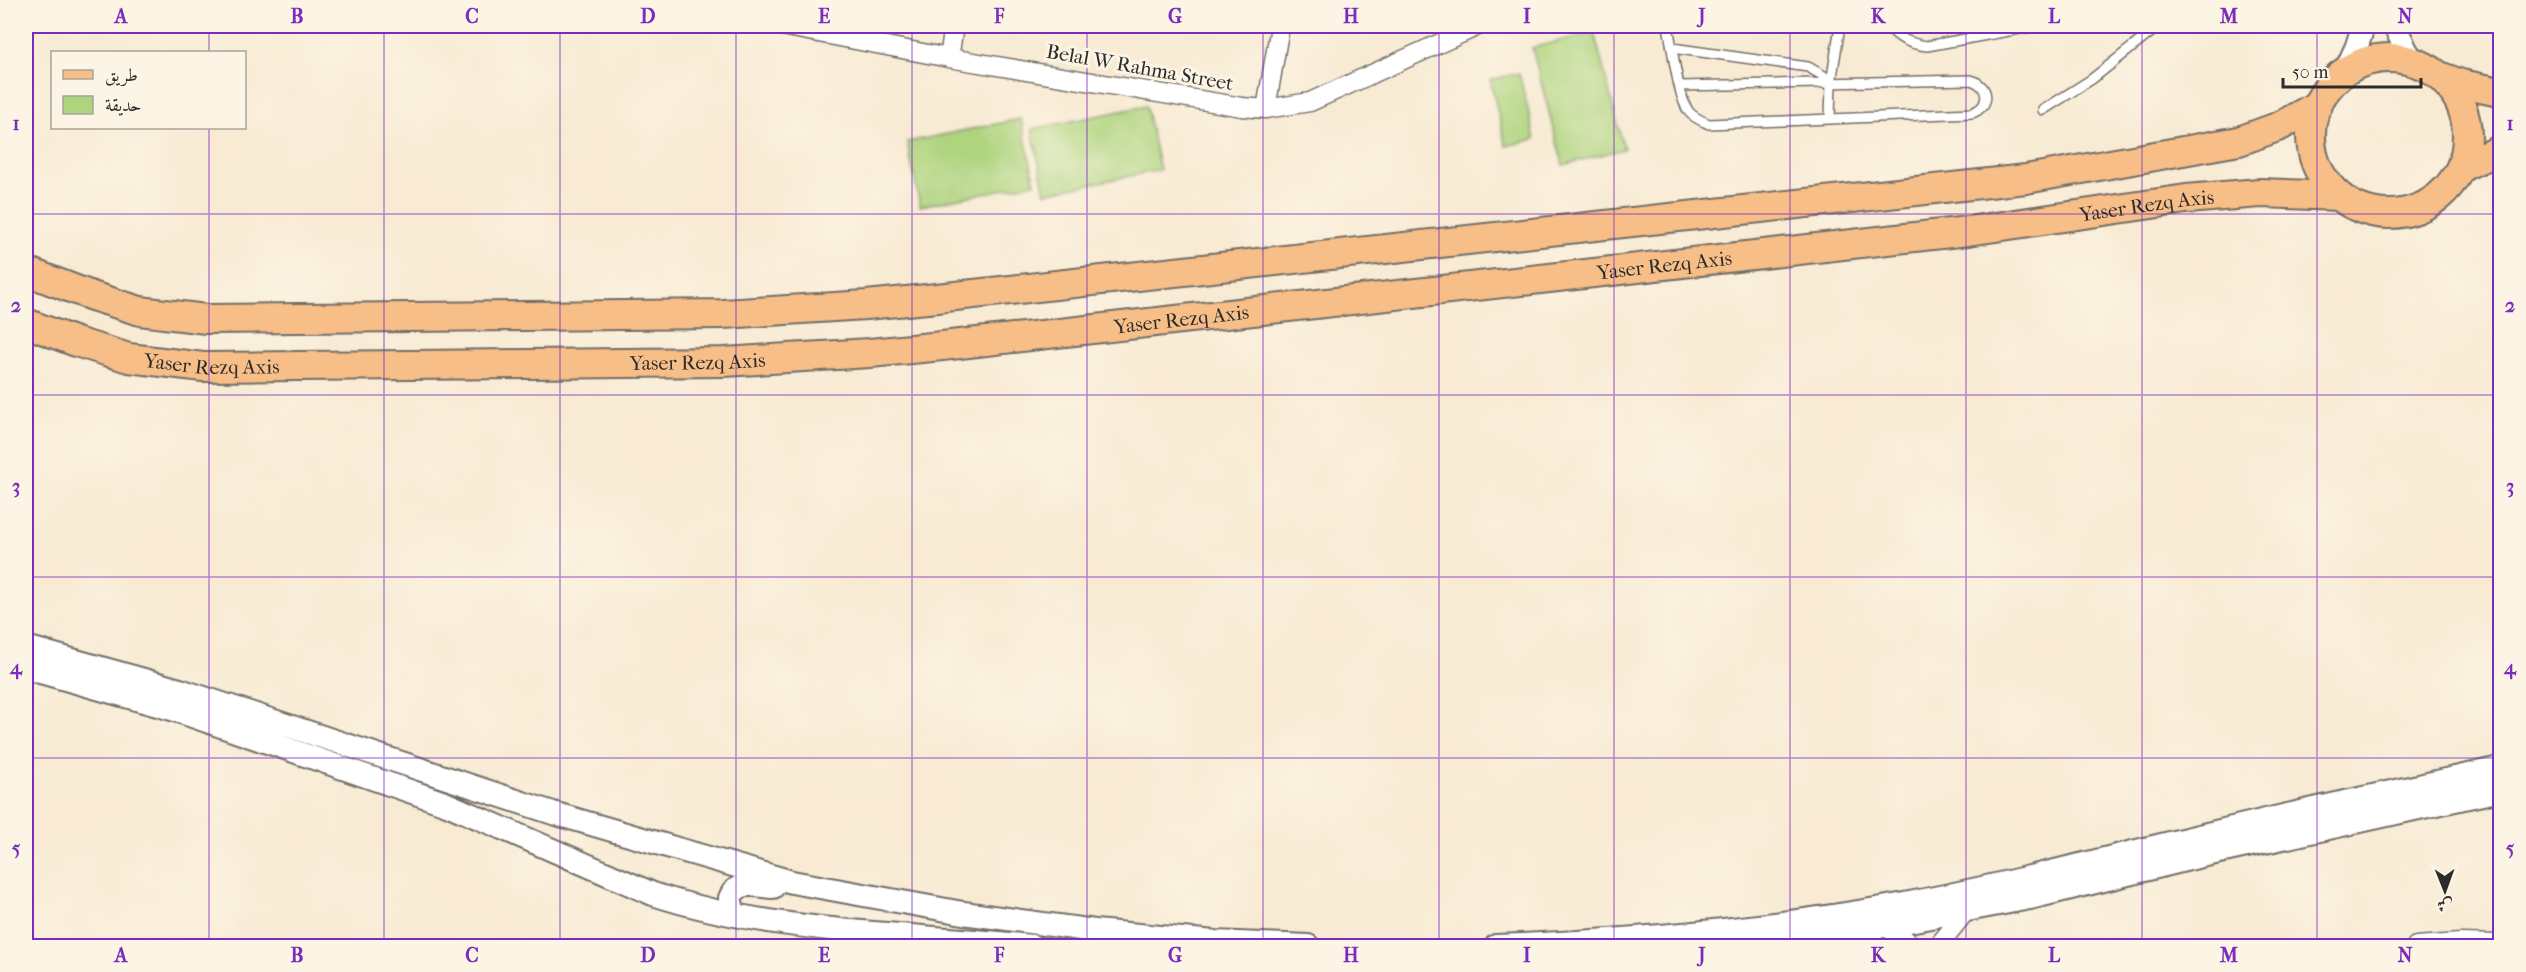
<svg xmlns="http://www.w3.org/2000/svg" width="2526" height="972" font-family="'IM FELL French Canon',Amiri,serif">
<rect width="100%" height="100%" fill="#fcf5e5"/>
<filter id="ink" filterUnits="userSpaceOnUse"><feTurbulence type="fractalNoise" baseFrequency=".0167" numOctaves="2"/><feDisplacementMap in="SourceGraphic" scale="12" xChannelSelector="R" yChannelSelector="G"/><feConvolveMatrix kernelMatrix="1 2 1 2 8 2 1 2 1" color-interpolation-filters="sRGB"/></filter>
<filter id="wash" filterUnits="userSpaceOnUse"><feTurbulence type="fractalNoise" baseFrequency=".008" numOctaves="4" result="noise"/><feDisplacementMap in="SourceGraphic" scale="24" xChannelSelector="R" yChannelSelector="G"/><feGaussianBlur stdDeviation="1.35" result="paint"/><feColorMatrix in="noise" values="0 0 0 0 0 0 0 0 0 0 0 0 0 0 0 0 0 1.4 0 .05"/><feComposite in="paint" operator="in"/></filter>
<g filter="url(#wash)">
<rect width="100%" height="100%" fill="#f8ead3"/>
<path fill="#aed47e" stroke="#6c8054" stroke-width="1.5" d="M1594 32 1624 149 1563 165 1532 48Z
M1519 73 1535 139 1506 146 1490 80Z
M1146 106 1160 170 1045 193 1032 129Z
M1021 119 1035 183 920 206 907 142Z"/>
</g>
<g filter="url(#ink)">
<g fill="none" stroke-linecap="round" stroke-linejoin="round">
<defs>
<path id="service" d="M1668 26C1672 45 1678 98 1689 112 1694 118 1702 121 1709 124L1972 113C1991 106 1990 86 1971 80L1680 86
M1888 26C1899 39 1910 44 1927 46L2036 26
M1672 48 1808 67 1824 76 1831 83
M2043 110 2092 79 2159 26
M1830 119 1831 83 1840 26"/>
<path id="minor" d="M782 26 949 58 1242 107 1266 109 1310 102 1478 26
M949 58 954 26
M1266 109 1280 26
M1883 926 1902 936 1912 946
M1860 946 1868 940 1873 928
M1938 946 1966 911
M2416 946 2460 943 2500 944"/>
<path id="tertiary" d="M2395 26 2406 50 2414 62
M2345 72 2357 46 2363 26
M26 647 180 690 553 813 792 882 963 913 1095 931 1215 942 1308 946
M26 668 175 710 447 804 653 894C775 934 905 933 1032 946
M738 915 733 910 730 898C738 879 757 886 773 887
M1496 946C1630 941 1766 929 1899 905 2007 885 2113 856 2220 831 2313 808 2407 789 2500 768
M1742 946 1883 926 2030 898 2197 857 2500 790"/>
<g id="primary">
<circle cx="2389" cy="136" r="78"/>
<path d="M2439 76 2461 84 2500 92"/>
<path d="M2461 167 2500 150"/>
<path d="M26 271 92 296 140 311 206 319 723 314 866 305 937 298 2026 179 2239 141 2280 126 2318 105"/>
<path id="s1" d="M26 323 76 342 129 358 203 367 724 362 870 353 942 346 1968 231 2186 199 2260 193 2339 196"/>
</g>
</defs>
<use href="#service" stroke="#736e66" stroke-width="12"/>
<use href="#minor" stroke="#736e66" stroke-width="21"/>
<use href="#tertiary" stroke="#736e66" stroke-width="26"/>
<use href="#primary" stroke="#736e66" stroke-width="32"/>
<use href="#service" stroke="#fff" stroke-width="9"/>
<use href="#minor" stroke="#fff" stroke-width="18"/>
<use href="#tertiary" stroke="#fff" stroke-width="22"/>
<use href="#primary" stroke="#f7be88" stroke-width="28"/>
</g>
</g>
<path fill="none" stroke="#7b2cbf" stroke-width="1.5" stroke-opacity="0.55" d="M209 26V52M384 26V946M560 26V946M736 26V946M912 26V946M1087 26V946M1263 26V946M1439 26V946M1614 26V946M1790 26V946M1966 26V946M2142 26V946M2317 26V946M209 128V946M26 214H2500M26 395H2500M26 577H2500M26 758H2500"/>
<g text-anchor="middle" stroke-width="6" stroke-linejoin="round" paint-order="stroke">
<g font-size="20" fill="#2b2b2b" stroke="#fcf5e5">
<text transform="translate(1140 67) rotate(10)" y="7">Belal W Rahma Street</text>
<text dy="7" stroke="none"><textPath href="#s1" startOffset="2136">Yaser Rezq Axis</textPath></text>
<text dy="7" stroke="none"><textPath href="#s1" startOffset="1650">Yaser Rezq Axis</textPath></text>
<text dy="7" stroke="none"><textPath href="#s1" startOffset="1164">Yaser Rezq Axis</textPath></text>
<text dy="7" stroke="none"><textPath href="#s1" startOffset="678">Yaser Rezq Axis</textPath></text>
<text dy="7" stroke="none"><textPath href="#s1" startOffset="192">Yaser Rezq Axis</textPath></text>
</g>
</g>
<rect width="2526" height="972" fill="none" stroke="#fcf5e5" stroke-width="66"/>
<rect x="51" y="51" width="195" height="78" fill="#fcf5e5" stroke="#a8a49b" stroke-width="1.5"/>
<rect x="63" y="70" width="30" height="9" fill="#f7be88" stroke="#a8a49b" stroke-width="1.5"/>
<text x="105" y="81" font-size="18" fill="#2b2b2b">طريق</text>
<rect x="63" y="96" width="30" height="18" fill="#aed47e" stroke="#a8a49b" stroke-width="1.5"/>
<text x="105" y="111" font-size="18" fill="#2b2b2b">حديقة</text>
<g transform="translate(2445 891) rotate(179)" stroke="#fcf5e5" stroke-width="4.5" paint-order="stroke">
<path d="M0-4.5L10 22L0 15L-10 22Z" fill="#2b2b2b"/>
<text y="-9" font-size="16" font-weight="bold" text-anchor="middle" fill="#2b2b2b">ش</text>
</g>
<path d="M2283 78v9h138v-9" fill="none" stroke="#2b2b2b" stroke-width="3"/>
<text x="2292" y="78" font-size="18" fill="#2b2b2b" stroke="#fcf5e5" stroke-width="4.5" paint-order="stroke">50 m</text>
<rect x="33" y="33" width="2460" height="906" fill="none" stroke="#7b2cbf" stroke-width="2"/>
<g font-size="20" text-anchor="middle" font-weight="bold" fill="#7b2cbf">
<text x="121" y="23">A</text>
<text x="297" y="23">B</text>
<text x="472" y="23">C</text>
<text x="648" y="23">D</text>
<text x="824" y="23">E</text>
<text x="999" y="23">F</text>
<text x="1175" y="23">G</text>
<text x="1351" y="23">H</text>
<text x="1527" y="23">I</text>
<text x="1702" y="23">J</text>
<text x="1878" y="23">K</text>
<text x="2054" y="23">L</text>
<text x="2229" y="23">M</text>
<text x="2405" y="23">N</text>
<text x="16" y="130">1</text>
<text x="2510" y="130">1</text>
<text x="16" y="312">2</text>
<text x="2510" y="312">2</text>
<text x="16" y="493">3</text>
<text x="2510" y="493">3</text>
<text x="16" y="674">4</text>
<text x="2510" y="674">4</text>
<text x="16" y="855">5</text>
<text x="2510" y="855">5</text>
<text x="121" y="962">A</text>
<text x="297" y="962">B</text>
<text x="472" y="962">C</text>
<text x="648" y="962">D</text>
<text x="824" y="962">E</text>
<text x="999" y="962">F</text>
<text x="1175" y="962">G</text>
<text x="1351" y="962">H</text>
<text x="1527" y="962">I</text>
<text x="1702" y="962">J</text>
<text x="1878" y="962">K</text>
<text x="2054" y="962">L</text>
<text x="2229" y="962">M</text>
<text x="2405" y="962">N</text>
</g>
</svg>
